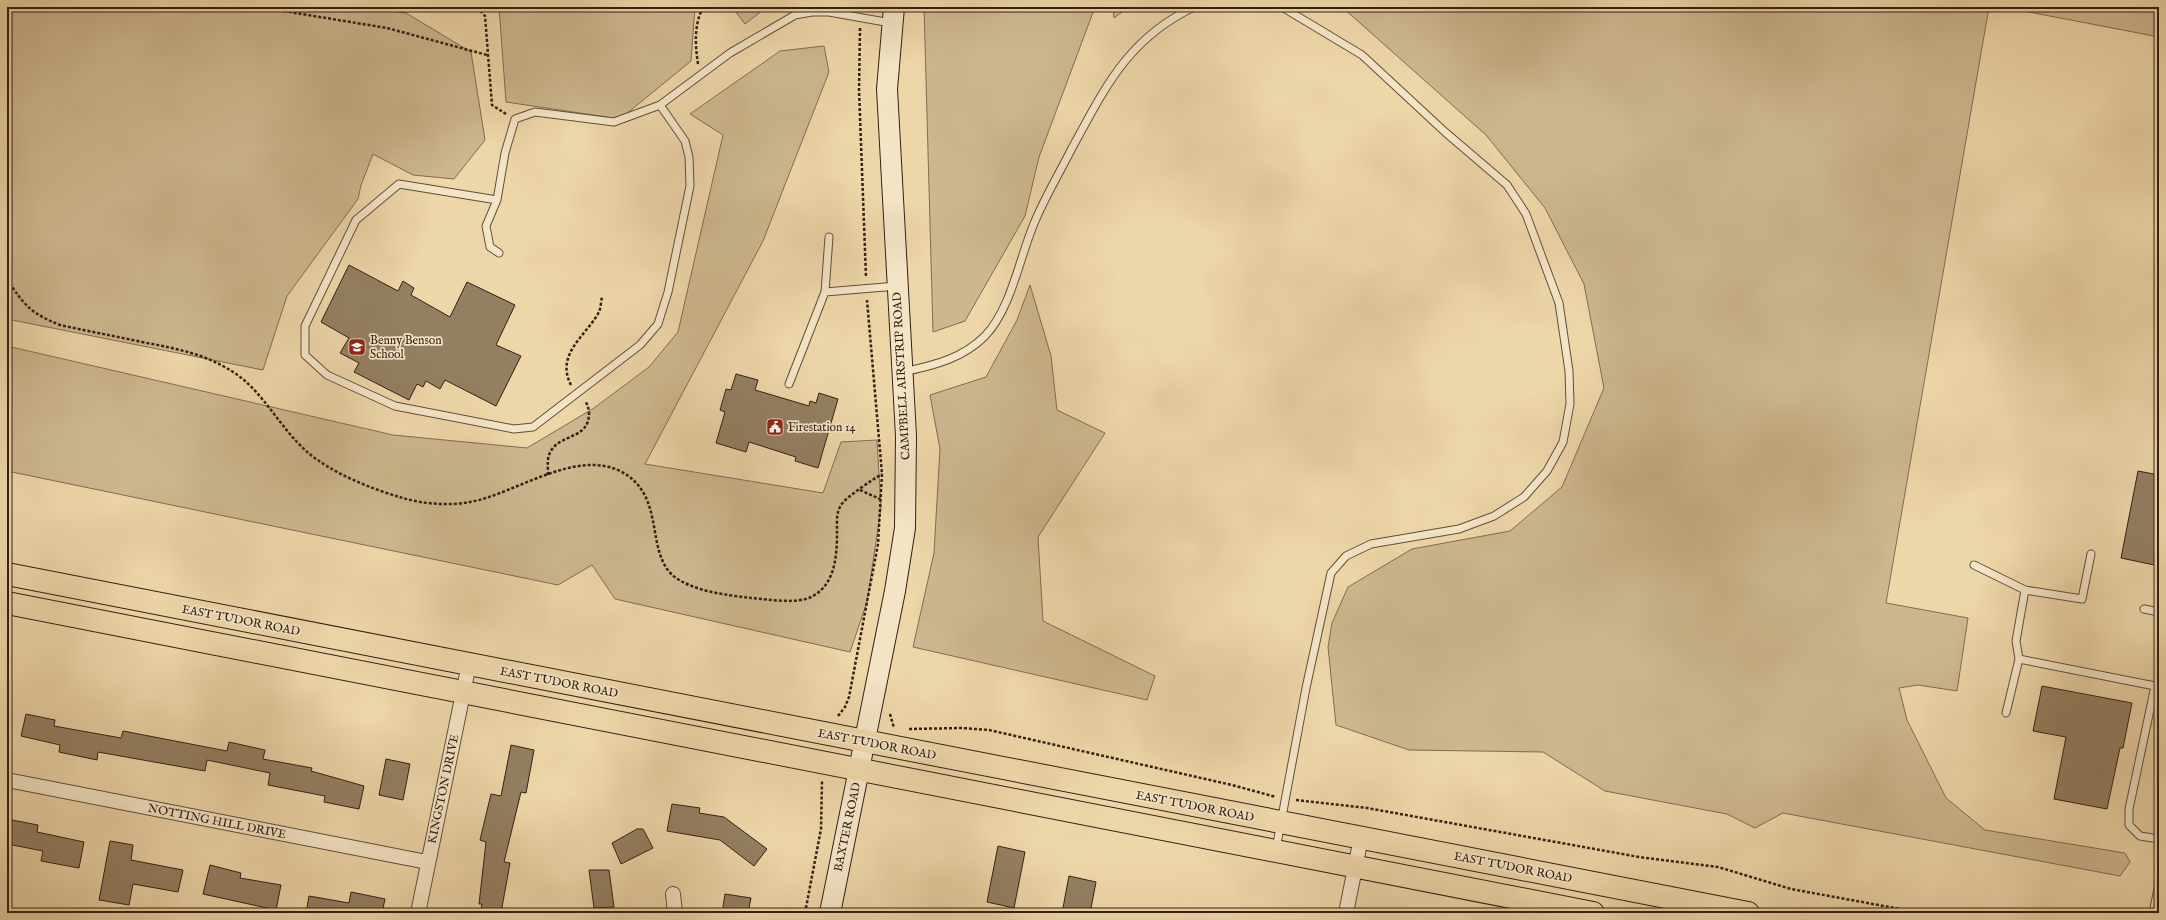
<svg xmlns="http://www.w3.org/2000/svg" width="2166" height="920" font-family="'IM FELL English',serif">
<rect width="100%" height="100%" fill="#edd6a8"/>
<filter id="stains"><feTurbulence type="fractalNoise" baseFrequency=".005" numOctaves="4"/><feColorMatrix values="0 0 0 0 .2 0 0 0 0 .09 0 0 0 0 .02 0 0 0 .5 -.17"/></filter>
<radialGradient id="worn" r=".72"><stop offset=".6" stop-color="#630" stop-opacity="0"/><stop offset="1" stop-color="#630" stop-opacity=".3"/></radialGradient>
<path fill="#cdb78f" stroke="#806c52" d="M7 7H362L406 13 471 52 485 140 454 179 413 175 373 154 361 185 358 199 287 296 263 370 7 319Z
M499 7H695L691 61 620 119 506 102Z
M732 7H767L745 24Z
M924 7H1095L1039 157 1025 216 965 321 933 332Z
M1113 7H1129L1114 18Z
M1342 7H1989L1886 603 1968 618 1957 691 1918 685 1899 688 1907 720 1946 798 1985 830 2125 853 2130 862 2120 876 1783 813 1755 828 1727 814 1605 791 1543 752 1409 750 1336 725 1328 647 1332 623 1348 587 1412 549 1510 531 1562 487 1604 388 1584 284 1545 208 1486 135Z
M2003 7H2159V37Z
M824 46 829 72 763 241 645 464 823 493 841 442 877 440 881 508 867 602 850 652 615 599 592 565 558 585 7 471V346L393 435 527 448 594 408 649 367 678 332 723 135 690 114 780 51Z
M1030 285 1051 356 1057 410 1105 433 1038 537 1043 621 1155 676 1147 700 913 647 934 553 940 449 930 395 986 377 1017 320Z"/>
<path fill="#937f62" stroke="#322016" d="M349 265 398 291 403 281 414 288 411 295 450 317 467 282 515 305 496 345 521 356 496 406 445 380 440 389 426 381 423 387 417 384 409 400 354 372 359 363 340 353 349 338 321 322Z
M736 374 758 380 755 390 809 406 810 401 816 403 819 393 838 399 818 468 795 461 796 457 749 442 746 452 716 443 725 412 720 410 726 389 731 390Z
M2138 471 2159 475V566L2121 558Z
M2042 686 2132 703 2123 748H2120L2107 809 2054 799 2066 737 2033 731Z
M26 714 55 720 54 726 121 738 123 731 227 751 229 742 265 750 263 759 312 768 311 771 364 786 359 809 324 802 325 796 268 785 270 773 207 760 205 771 98 752 97 760 59 752 60 745 21 736Z
M511 745 534 750 526 793 521 792 504 862 510 863 501 913H480L482 904H479L486 842 480 840 491 794 501 796Z
M386 759 410 764 403 800 379 795Z
M672 804 700 808 699 813 724 817 767 849 754 866 720 840 667 831Z
M7 819 38 825 37 832 84 842 79 868 41 861 43 851 7 844Z
M637 829H643L653 848 621 864 612 843Z
M110 841 133 845 131 860 183 870 178 892 133 884 129 905 99 900Z
M998 846 1025 852 1014 908 987 902Z
M210 865 241 873 240 878 281 885 276 910 203 894Z
M589 870H609L614 907 594 908Z
M1069 876 1096 882 1090 913H1062Z
M351 892 385 899 382 913H306L309 896 349 903Z
M725 894 751 898 748 913H722Z"/>
<g fill="none" stroke-linecap="round" stroke-linejoin="round">
<defs>
<path id="lane" d="M497 200 399 184 356 220 305 326V355L327 375 395 406 514 429 533 427 640 345 658 324 668 292 690 186 689 157 685 141 660 105
M499 253 490 247 486 226 497 200 505 153 515 119 535 112 614 122 660 105 730 53 795 15 812 12H829L891 23
M825 292 829 237
M904 372C934 365 962 359 985 336 1009 311 1018 266 1030 234 1040 205 1057 178 1071 150 1105 88 1127 39 1194 7
M789 384 825 292 897 286
M1974 565 2025 590
M2144 609 2159 612
M2019 659 2016 641 2025 590 2082 599 2091 554
M2158 686H2155L2129 809V825L2140 836 2159 839
M2006 713 2019 659 2155 686
M1276 849 1306 688 1331 573 1346 556 1371 544 1459 529 1494 516 1524 497 1547 471 1563 442 1570 404 1569 371 1559 303 1526 214 1507 185 1445 132 1362 55 1282 7
M2153 913 2159 884"/>
<path id="street" d="M7 780 427 862
M673 894 675 913
M418 913 469 664
M1346 913 1361 838"/>
<path id="secondary" d="M830 913 895 591 905 528 906 436 887 89 894 7"/>
<path id="primary" d="M7 574 1748 913
M7 603 1593 913"/>
</defs>
<use href="#lane" stroke="#614e3a" stroke-width="9"/>
<use href="#street" stroke="#614e3a" stroke-width="16"/>
<use href="#secondary" stroke="#322016" stroke-width="22"/>
<use href="#primary" stroke="#322016" stroke-width="24"/>
<path stroke="#322016" stroke-width="2.5" stroke-dasharray="3 2" stroke-linecap="butt" d="M259 7 387 28 487 55
M477 7 485 16 492 105 506 114
M860 28 859 90 866 277
M698 64C695 44 694 25 703 7
M7 279C24 305 30 313 60 325 87 331 114 336 142 342 178 349 208 354 239 376 265 396 281 428 305 450 329 472 371 489 403 498 423 504 449 506 470 502 515 494 574 449 620 471 668 495 643 554 676 578 697 592 727 595 751 598 769 599 797 605 813 596 836 583 837 554 837 531 837 522 836 513 841 505 846 497 872 480 882 474
M571 385C555 354 586 336 599 312 601 307 601 301 602 297
M548 475C548 465 546 456 553 448 564 434 590 438 589 412 588 407 588 405 585 401
M860 490 880 499
M890 714 894 728
M838 716 845 707 849 697 878 544 882 474 867 300
M909 729 962 728 989 730 1232 785 1276 797
M1296 800 1367 808 1639 857 1718 867 1791 889 1922 913
M805 913 821 829 822 781"/>
<use href="#lane" stroke="#f3e4c6" stroke-width="7"/>
<use href="#street" stroke="#f3e4c6" stroke-width="14"/>
<use href="#secondary" stroke="#f3e4c6" stroke-width="20"/>
<use href="#primary" stroke="#edd6a8" stroke-width="22"/>
</g>
<defs>
<symbol id="school-square" viewBox="-11 -11 22 22"><rect x="-9" y="-9" width="18" height="18" rx="4" fill="#8f2418" stroke="#f3e4c6"/><path d="M0-5L7-2L0 1L-7-2ZM-4 1L0 2.5L4 1V4Q0 6-4 4Z" fill="#fff"/></symbol>
<symbol id="civic-square" viewBox="-11 -11 22 22"><rect x="-9" y="-9" width="18" height="18" rx="4" fill="#8f2418" stroke="#f3e4c6"/><path d="M-.6-6.5H3V-4.5H.6V-3L4-1V1h2V6H-6V1h2V-1L-.6-3ZM-1.2 2.5V6h2.4V2.5Z" fill="#fff"/></symbol>
</defs>
<g fill-rule="evenodd">
<use href="#school-square" x="347" y="337" width="20" height="20"/>
<use href="#civic-square" x="765" y="417" width="20" height="20"/>
</g>
<g text-anchor="middle" stroke-width="3.5" stroke-linejoin="round" paint-order="stroke">
<g font-size="12" fill="#322016" stroke="#f3e4c6" text-anchor="start">
<text x="370" y="344">Benny Benson<tspan x="370" dy="14">School</tspan></text>
<text x="788" y="431">Firestation 14</text>
</g>
<g font-size="12" fill="#322016" stroke="#f3e4c6">
<text transform="translate(901 376) rotate(-93)" y="4">CAMPBELL AIRSTRIP ROAD</text>
<text transform="translate(241 620) rotate(11)" y="4">EAST TUDOR ROAD</text>
<text transform="translate(559 682) rotate(11)" y="4">EAST TUDOR ROAD</text>
<text transform="translate(877 744) rotate(11)" y="4">EAST TUDOR ROAD</text>
<text transform="translate(443 789) rotate(-78)" y="4">KINGSTON DRIVE</text>
<text transform="translate(1195 806) rotate(11)" y="4">EAST TUDOR ROAD</text>
<text transform="translate(217 821) rotate(11)" y="4">NOTTING HILL DRIVE</text>
<text transform="translate(847 827) rotate(-78)" y="4">BAXTER ROAD</text>
<text transform="translate(1513 867) rotate(11)" y="4">EAST TUDOR ROAD</text>
</g>
</g>
<rect width="2166" height="920" fill="none" stroke="#edd6a8" stroke-width="24"/>
<rect x="8" y="8" width="2150" height="904" fill="none" stroke="#322016" stroke-width="2"/>
<rect x="12" y="12" width="2142" height="896" fill="none" stroke="#322016"/>
<rect width="100%" height="100%" filter="url(#stains)"/>
<rect width="100%" height="100%" fill="url(#worn)"/>
</svg>
